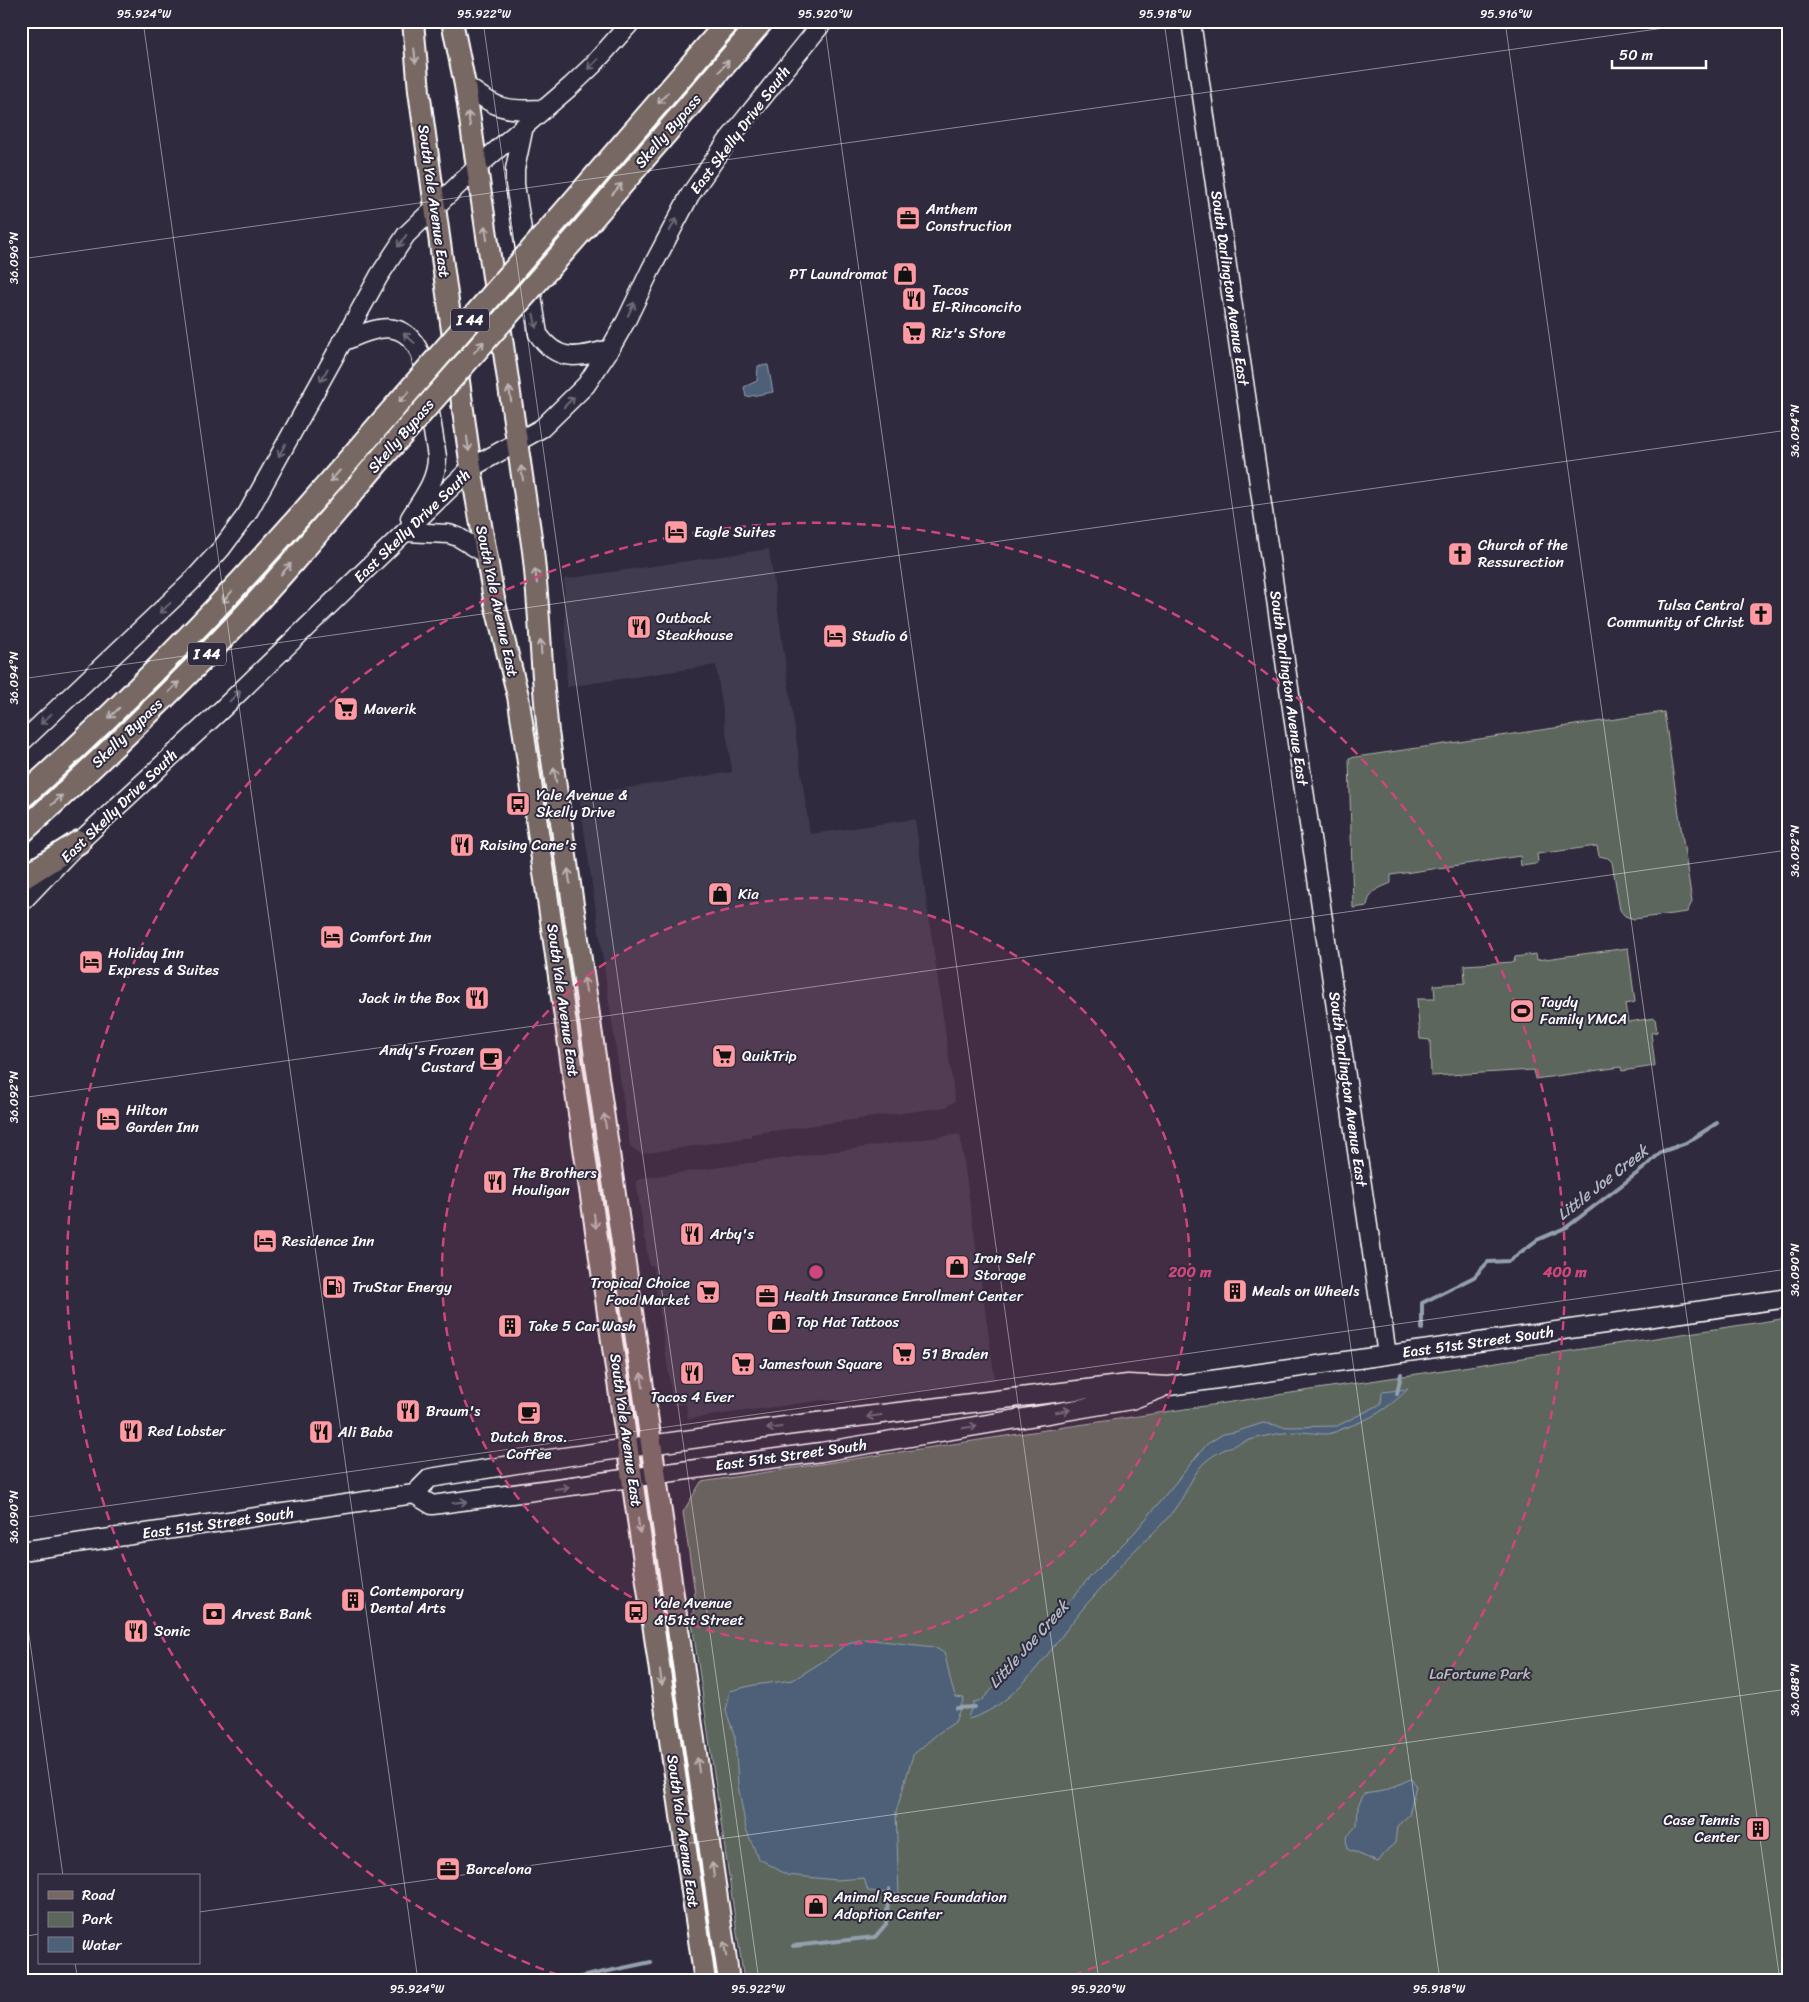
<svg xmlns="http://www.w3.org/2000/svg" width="1809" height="2002" font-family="Sriracha,sans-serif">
<rect width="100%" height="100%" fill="#2f2a3d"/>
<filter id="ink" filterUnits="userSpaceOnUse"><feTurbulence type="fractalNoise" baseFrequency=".02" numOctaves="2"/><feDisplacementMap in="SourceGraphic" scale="10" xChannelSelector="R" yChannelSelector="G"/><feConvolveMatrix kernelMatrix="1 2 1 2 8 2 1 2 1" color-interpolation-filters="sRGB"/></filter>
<g filter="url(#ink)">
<path fill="#403a50" d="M769 549 810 834 915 819 955 1101 946 1107 751 1134V1137L641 1154 630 1146 579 795 732 772 716 665 567 687 564 579Z
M960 1134 995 1380 847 1401 824 1400 688 1419 686 1404 673 1405 653 1265H649L636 1181 642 1178Z"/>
<path fill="#5c665b" stroke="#aeb2ad" d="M1664 712 1692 902 1687 912 1634 919 1625 916 1620 910 1612 862 1608 858 1599 856 1597 846 1537 854 1538 862 1536 864 1521 866 1520 856 1391 875V883C1379 889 1370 889 1367 906L1353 908 1349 758Z
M1628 948 1635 1002 1625 1004 1628 1022 1655 1018 1657 1032 1651 1033 1655 1066 1622 1071 1621 1067 1535 1079 1533 1070 1431 1076 1430 1040 1420 1039 1417 999H1435L1434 985 1465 983 1464 965 1514 962 1515 957 1536 954 1537 960Z
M1788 1318V1981H744L692 1622 695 1593 683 1512 701 1482Z"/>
<path fill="#4d6178" stroke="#94a0ae" d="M768 365 773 392 746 397 744 387 757 381 758 366Z
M1408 1389C1389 1408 1370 1420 1344 1428 1339 1430 1332 1434 1326 1434 1318 1434 1309 1432 1300 1432 1272 1432 1221 1444 1202 1465 1192 1476 1187 1492 1178 1504 1167 1521 1152 1534 1137 1548 1122 1563 1108 1580 1094 1596 1058 1634 1023 1704 969 1719L968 1717 974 1702 982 1700 1056 1618 1088 1579 1135 1532 1207 1444 1223 1434 1235 1432 1263 1423 1287 1427 1337 1426 1381 1404 1382 1392Z
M864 1639 934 1647 944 1653C949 1668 949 1682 956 1697L964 1698 955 1722 936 1735 913 1755 896 1812 899 1894 868 1891 864 1878 836 1880 787 1875 758 1858 746 1829 738 1785 735 1737 726 1711 730 1691 754 1685 793 1680 825 1660 848 1643Z
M1411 1779 1416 1785 1409 1815 1397 1826 1395 1843 1388 1849 1378 1862 1347 1849 1346 1838 1357 1825 1358 1806 1364 1794 1384 1791Z"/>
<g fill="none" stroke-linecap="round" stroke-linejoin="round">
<path stroke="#94a0ae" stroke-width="4" d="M1422 1329V1303L1474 1277 1488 1262 1509 1261 1537 1240 1567 1227 1644 1168 1661 1152 1686 1143 1717 1123
M1397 1394 1401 1374
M957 1708 975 1707
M793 1946 875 1937 886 1924 889 1889
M562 1981 651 1962"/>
<defs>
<path id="secondary" d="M1191 21 1387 1355
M465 85C499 109 501 111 544 109
M524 126 515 169V184L538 334C558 364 580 357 610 349
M342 342C373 329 403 314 421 355L437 457C437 481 422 499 410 518
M405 532 449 534 458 537 486 554
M21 743 190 583 221 549 247 514 379 276 406 235 476 168 571 86 593 65 632 21
M21 903 79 842 218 713 471 468 542 428 586 385 610 349 626 321 651 269 690 195 729 139 824 21
M414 1494 432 1505 821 1452 1131 1400 1160 1389
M21 1551 414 1494 430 1478 535 1461 793 1425 1012 1398 1128 1384 1169 1386 1788 1298"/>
<path id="primary" d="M413 21 419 91 471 468 494 599 518 696 524 735 705 1981
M452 21 465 85 533 551C540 612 541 672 548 732L729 1981"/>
<path id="highway" d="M574 201 729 21
M586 226 762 21
M21 798C146 687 259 566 367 439
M21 833C91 769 160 704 225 636 279 580 328 521 378 462
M21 879 79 842"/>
</defs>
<use href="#secondary" stroke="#fff" stroke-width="21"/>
<use href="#primary" stroke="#fff" stroke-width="24"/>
<use href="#highway" stroke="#fff" stroke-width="26"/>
<use href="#secondary" stroke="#2f2a3d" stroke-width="18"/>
<use href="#primary" stroke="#776864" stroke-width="20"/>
<use href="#highway" stroke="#776864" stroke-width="22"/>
<defs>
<path id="highway-bridge" d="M367 439 574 201
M378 462 586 226"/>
</defs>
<use href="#highway-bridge" stroke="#fff" stroke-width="26" stroke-linecap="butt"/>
<use href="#highway-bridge" stroke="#776864" stroke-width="22"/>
</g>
<defs><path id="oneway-shaft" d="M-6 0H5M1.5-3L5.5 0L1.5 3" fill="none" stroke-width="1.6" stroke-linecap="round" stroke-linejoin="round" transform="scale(1.25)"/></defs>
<g stroke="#bbb4b2">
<use href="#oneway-shaft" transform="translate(415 56) rotate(84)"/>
<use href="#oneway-shaft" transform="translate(724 66) rotate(-49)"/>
<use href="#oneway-shaft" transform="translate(663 98) rotate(131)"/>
<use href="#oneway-shaft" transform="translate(469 119) rotate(-98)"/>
<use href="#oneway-shaft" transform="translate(617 189) rotate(-49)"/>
<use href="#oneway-shaft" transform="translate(486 233) rotate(-99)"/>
<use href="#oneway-shaft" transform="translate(479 347) rotate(-49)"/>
<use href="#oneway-shaft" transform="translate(510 394) rotate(-99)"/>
<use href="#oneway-shaft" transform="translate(404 397) rotate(131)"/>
<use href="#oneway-shaft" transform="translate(468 444) rotate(82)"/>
<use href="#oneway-shaft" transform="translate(522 473) rotate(-98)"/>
<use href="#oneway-shaft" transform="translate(335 476) rotate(130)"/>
<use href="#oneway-shaft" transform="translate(286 569) rotate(-49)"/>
<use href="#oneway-shaft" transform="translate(536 576) rotate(-97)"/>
<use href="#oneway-shaft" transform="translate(227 597) rotate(132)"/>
<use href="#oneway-shaft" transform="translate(541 647) rotate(-93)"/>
<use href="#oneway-shaft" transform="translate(174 687) rotate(-45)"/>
<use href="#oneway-shaft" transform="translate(114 713) rotate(136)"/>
<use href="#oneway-shaft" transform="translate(555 775) rotate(-99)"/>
<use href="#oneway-shaft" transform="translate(57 800) rotate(-42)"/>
<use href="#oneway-shaft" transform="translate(569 876) rotate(-98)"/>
<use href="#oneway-shaft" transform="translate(585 985) rotate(-98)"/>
<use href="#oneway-shaft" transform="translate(605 1121) rotate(-98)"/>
<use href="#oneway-shaft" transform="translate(595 1221) rotate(82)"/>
<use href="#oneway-shaft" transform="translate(642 1380) rotate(-98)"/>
<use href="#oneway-shaft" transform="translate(639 1526) rotate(82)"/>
<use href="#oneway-shaft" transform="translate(661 1678) rotate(82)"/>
<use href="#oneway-shaft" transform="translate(698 1765) rotate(-98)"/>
<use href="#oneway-shaft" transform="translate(713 1870) rotate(-98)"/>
<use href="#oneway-shaft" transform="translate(725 1949) rotate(-99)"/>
</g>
<g stroke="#6d6a77">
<use href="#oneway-shaft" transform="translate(593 64) rotate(135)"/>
<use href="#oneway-shaft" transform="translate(673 225) rotate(-61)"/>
<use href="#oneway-shaft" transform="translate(402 241) rotate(126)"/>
<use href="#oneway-shaft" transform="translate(631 309) rotate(-65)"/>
<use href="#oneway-shaft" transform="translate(535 321) rotate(78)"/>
<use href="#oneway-shaft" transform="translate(409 338) rotate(-139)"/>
<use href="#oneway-shaft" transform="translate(324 375) rotate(119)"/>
<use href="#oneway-shaft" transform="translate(569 402) rotate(-45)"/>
<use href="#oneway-shaft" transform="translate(282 450) rotate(119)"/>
<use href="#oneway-shaft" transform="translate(165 608) rotate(137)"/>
<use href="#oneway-shaft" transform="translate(235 696) rotate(-44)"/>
<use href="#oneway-shaft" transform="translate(46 719) rotate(137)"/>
<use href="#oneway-shaft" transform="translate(1063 1411) rotate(-10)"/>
<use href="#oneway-shaft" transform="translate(874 1416) rotate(172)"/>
<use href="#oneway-shaft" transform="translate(970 1427) rotate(-10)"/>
<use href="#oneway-shaft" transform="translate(774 1428) rotate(172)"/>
<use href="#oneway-shaft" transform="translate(562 1488) rotate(-8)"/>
<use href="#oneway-shaft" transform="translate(460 1502) rotate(-7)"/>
</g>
</g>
<path fill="none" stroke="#fff" stroke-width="1" stroke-opacity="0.45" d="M143 21 418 1981M483 21 759 1981M824 21 1099 1981M1164 21 1440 1981M1505 21 1780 1981M21 259 1714 21M21 679 1788 430M21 1098 1788 850M21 1518 1788 1269M21 1578 63 1876M199 1912 1788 1689M21 1937 39 1934M75 1963 78 1981"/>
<circle cx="816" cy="1272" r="374" fill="#ce467c" fill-opacity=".12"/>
<g fill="none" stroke="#ce467c" stroke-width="2.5" stroke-dasharray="9 6">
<circle cx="816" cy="1272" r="374"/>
<path d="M572 1980A749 749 0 1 1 1060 1980"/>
</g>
<defs>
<symbol id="office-square" viewBox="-11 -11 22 22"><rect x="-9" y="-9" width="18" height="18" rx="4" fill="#ff9aa2" stroke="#2f2a3d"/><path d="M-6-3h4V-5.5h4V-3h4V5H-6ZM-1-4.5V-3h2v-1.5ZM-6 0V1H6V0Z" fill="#111"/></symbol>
<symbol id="shop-square" viewBox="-11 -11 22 22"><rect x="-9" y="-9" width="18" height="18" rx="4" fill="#ff9aa2" stroke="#2f2a3d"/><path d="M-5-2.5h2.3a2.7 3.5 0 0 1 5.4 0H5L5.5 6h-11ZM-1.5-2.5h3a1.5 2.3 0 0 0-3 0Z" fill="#111"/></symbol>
<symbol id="restaurant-square" viewBox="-11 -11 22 22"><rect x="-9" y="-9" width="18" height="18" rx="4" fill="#ff9aa2" stroke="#2f2a3d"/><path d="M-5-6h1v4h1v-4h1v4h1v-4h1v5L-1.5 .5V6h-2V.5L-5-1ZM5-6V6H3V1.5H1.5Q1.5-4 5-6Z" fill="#111"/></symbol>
<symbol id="supermarket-square" viewBox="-11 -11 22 22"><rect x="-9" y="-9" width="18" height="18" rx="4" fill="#ff9aa2" stroke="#2f2a3d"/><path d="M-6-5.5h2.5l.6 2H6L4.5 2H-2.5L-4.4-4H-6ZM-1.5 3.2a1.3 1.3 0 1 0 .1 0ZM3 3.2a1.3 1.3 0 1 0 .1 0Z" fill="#111"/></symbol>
<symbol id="hotel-square" viewBox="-11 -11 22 22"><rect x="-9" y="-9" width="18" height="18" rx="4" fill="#ff9aa2" stroke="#2f2a3d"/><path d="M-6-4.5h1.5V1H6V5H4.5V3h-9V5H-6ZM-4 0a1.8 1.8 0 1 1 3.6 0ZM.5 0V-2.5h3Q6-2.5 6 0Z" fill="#111"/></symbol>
<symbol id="church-square" viewBox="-11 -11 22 22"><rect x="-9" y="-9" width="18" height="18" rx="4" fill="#ff9aa2" stroke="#2f2a3d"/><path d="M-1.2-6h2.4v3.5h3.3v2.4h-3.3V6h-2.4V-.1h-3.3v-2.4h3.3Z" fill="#111"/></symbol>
<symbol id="bus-square" viewBox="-11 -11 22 22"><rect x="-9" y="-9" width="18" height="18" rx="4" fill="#ff9aa2" stroke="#2f2a3d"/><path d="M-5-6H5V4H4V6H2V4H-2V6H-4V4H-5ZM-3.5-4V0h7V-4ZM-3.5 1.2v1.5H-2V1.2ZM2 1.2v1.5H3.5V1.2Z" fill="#111"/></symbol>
<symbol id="stadium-square" viewBox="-11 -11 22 22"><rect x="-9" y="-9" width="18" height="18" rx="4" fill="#ff9aa2" stroke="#2f2a3d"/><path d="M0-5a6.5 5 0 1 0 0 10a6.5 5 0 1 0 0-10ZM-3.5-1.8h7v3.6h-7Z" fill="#111"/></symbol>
<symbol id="cafe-square" viewBox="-11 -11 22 22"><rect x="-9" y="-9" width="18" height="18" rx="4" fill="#ff9aa2" stroke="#2f2a3d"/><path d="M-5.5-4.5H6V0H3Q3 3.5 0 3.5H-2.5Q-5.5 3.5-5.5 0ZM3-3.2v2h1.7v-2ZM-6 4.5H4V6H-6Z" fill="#111"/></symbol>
<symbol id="fuel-square" viewBox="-11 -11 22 22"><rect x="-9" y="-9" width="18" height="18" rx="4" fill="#ff9aa2" stroke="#2f2a3d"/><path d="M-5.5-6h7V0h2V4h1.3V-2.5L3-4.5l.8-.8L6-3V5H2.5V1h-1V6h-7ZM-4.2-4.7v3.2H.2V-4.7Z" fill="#111"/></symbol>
<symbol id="building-square" viewBox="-11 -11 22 22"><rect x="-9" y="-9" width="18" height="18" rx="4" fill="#ff9aa2" stroke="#2f2a3d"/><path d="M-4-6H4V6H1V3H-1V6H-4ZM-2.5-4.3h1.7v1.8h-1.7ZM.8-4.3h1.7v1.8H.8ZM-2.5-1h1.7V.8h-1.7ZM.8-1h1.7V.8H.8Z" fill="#111"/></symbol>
<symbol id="bank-square" viewBox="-11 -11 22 22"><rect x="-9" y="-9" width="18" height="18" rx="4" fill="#ff9aa2" stroke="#2f2a3d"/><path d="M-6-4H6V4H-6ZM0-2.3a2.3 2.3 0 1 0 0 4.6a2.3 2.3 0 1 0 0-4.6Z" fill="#111"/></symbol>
</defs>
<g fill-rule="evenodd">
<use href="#office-square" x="894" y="204" width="28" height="28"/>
<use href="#shop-square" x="891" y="260" width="28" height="28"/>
<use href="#restaurant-square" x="900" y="285" width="28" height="28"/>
<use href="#supermarket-square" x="900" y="319" width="28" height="28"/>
<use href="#hotel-square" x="662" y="518" width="28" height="28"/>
<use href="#church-square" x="1446" y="540" width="28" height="28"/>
<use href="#church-square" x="1747" y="600" width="28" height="28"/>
<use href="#restaurant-square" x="625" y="613" width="28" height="28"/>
<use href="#hotel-square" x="821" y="622" width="28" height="28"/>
<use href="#supermarket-square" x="332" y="695" width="28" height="28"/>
<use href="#bus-square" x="504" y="790" width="28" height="28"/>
<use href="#restaurant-square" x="448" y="831" width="28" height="28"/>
<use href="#shop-square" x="706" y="880" width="28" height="28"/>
<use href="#hotel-square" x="318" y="923" width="28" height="28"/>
<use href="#hotel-square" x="77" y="948" width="28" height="28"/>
<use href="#restaurant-square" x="463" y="984" width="28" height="28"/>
<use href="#stadium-square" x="1508" y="997" width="28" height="28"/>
<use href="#supermarket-square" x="710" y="1042" width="28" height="28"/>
<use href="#cafe-square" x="477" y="1045" width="28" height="28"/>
<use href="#hotel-square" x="94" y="1105" width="28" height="28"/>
<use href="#restaurant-square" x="481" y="1168" width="28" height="28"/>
<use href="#restaurant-square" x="678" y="1220" width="28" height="28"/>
<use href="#hotel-square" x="251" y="1227" width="28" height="28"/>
<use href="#shop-square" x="943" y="1253" width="28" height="28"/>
<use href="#fuel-square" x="320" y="1273" width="28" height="28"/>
<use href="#building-square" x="1221" y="1277" width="28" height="28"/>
<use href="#supermarket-square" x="694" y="1278" width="28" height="28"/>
<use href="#office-square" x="753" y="1282" width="28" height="28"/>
<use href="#shop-square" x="765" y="1308" width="28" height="28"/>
<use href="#building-square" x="496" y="1312" width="28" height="28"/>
<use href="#supermarket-square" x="890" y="1340" width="28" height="28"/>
<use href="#supermarket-square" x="729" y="1350" width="28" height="28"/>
<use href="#restaurant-square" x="678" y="1359" width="28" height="28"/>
<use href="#restaurant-square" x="394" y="1397" width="28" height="28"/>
<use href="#cafe-square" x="515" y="1399" width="28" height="28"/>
<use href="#restaurant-square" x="117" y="1417" width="28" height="28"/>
<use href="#restaurant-square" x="307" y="1418" width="28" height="28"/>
<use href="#building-square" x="339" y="1586" width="28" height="28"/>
<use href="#bus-square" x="622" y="1598" width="28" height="28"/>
<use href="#bank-square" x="200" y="1600" width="28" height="28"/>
<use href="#restaurant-square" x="122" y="1617" width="28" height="28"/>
<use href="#building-square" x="1744" y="1815" width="28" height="28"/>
<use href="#office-square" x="434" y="1855" width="28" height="28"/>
<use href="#shop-square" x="802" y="1892" width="28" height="28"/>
</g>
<g text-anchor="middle" stroke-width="4" stroke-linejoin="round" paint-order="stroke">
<g fill="#2f2a3d" stroke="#c1bfc5" stroke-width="1">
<rect x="451" y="308.5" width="38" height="23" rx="4"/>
<rect x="188" y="642.5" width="38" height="23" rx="4"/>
</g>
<g font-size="14" font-weight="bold" fill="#fff">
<text x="470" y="325">I 44</text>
<text x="207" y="659">I 44</text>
</g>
<g font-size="15" fill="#fff" stroke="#2f2a3d">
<text transform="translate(740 130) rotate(-53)" y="5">East Skelly Drive South</text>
<text transform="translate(668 131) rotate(-49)" y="5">Skelly Bypass</text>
<text transform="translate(434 201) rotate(82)" y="5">South Yale Avenue East</text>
<text transform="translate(1230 288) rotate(82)" y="5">South Darlington Avenue East</text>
<text transform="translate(401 436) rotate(-49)" y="5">Skelly Bypass</text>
<text transform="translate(412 526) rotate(-44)" y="5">East Skelly Drive South</text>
<text transform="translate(497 601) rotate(78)" y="5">South Yale Avenue East</text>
<text transform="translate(1289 688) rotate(82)" y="5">South Darlington Avenue East</text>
<text transform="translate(127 733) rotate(-44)" y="5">Skelly Bypass</text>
<text transform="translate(119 806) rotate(-44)" y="5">East Skelly Drive South</text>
<text transform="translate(563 1000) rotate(82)" y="5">South Yale Avenue East</text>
<text transform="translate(1348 1089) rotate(82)" y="5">South Darlington Avenue East</text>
<text transform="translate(1478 1342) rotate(-8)" y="5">East 51st Street South</text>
<text transform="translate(626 1430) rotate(82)" y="5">South Yale Avenue East</text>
<text transform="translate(791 1455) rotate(-8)" y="5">East 51st Street South</text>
<text transform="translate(218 1523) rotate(-8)" y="5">East 51st Street South</text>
<text transform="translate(683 1831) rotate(82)" y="5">South Yale Avenue East</text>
</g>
<g font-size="15" fill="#fff" stroke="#2f2a3d" text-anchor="start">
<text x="926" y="214">Anthem<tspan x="926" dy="17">Construction</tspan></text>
<text x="888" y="279" text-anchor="end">PT Laundromat</text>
<text x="932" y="295">Tacos<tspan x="932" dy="17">El-Rinconcito</tspan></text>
<text x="932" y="338">Riz's Store</text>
<text x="694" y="537">Eagle Suites</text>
<text x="1478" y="550">Church of the<tspan x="1478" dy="17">Ressurection</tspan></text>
<text x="1744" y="610" text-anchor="end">Tulsa Central<tspan x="1744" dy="17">Community of Christ</tspan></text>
<text x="656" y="623">Outback<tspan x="656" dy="17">Steakhouse</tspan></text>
<text x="852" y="641">Studio 6</text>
<text x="364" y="714">Maverik</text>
<text x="536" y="800">Yale Avenue &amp;<tspan x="536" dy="17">Skelly Drive</tspan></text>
<text x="480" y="850">Raising Cane's</text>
<text x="738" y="899">Kia</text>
<text x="350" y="942">Comfort Inn</text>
<text x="108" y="958">Holiday Inn<tspan x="108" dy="17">Express &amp; Suites</tspan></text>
<text x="460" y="1003" text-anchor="end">Jack in the Box</text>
<text x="1540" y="1007">Taydy<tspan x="1540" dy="17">Family YMCA</tspan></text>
<text x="474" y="1055" text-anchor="end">Andy's Frozen<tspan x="474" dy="17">Custard</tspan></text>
<text x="742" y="1061">QuikTrip</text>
<text x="126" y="1115">Hilton<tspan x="126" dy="17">Garden Inn</tspan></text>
<text x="512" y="1178">The Brothers<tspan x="512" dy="17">Houligan</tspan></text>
<text x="710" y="1239">Arby's</text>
<text x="282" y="1246">Residence Inn</text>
<text x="974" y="1263">Iron Self<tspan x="974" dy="17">Storage</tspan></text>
<text x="690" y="1288" text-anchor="end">Tropical Choice<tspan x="690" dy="17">Food Market</tspan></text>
<text x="352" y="1292">TruStar Energy</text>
<text x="1252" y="1296">Meals on Wheels</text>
<text x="784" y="1301">Health Insurance Enrollment Center</text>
<text x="796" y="1327">Top Hat Tattoos</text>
<text x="528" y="1331">Take 5 Car Wash</text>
<text x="922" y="1359">51 Braden</text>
<text x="760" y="1369">Jamestown Square</text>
<text x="692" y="1402" text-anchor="middle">Tacos 4 Ever</text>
<text x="426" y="1416">Braum's</text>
<text x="148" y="1436">Red Lobster</text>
<text x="338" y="1437">Ali Baba</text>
<text x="529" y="1442" text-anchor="middle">Dutch Bros.<tspan x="529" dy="17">Coffee</tspan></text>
<text x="370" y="1596">Contemporary<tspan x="370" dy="17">Dental Arts</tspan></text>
<text x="654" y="1608">Yale Avenue<tspan x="654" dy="17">&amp; 51st Street</tspan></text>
<text x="232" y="1619">Arvest Bank</text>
<text x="154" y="1636">Sonic</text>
<text x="1740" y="1825" text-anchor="end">Case Tennis<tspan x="1740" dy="17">Center</tspan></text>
<text x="466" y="1874">Barcelona</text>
<text x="834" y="1902">Animal Rescue Foundation<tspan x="834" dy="17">Adoption Center</tspan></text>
</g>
<g font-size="15" fill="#b6bab5" stroke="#2f2a3d">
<text x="1480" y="1679">LaFortune Park</text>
</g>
<g font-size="16" font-style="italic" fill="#afb8c2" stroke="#2f2a3d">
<text transform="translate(1602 1182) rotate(-38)" y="6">Little Joe Creek</text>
<text transform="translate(1028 1644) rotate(-48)" y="6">Little Joe Creek</text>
</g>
</g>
<circle cx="816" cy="1272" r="8" fill="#ce467c" stroke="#2f2a3d" stroke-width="2.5"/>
<g font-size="15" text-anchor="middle" font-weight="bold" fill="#ce467c" stroke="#2f2a3d" stroke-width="4" stroke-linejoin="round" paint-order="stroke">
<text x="1190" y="1277">200 m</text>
<text x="1565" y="1277">400 m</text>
</g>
<rect width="1809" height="2002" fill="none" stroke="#2f2a3d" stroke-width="55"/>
<rect x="38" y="1874" width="162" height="90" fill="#2f2a3d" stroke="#827f8b"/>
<rect x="48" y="1891" width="25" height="8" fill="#776864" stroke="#827f8b"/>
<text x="82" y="1900" font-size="15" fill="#ffffff">Road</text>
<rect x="48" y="1912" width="25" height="15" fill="#5c665b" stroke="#827f8b"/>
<text x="82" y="1924" font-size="15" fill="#ffffff">Park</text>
<rect x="48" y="1937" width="25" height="15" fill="#4d6178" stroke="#827f8b"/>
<text x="82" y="1950" font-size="15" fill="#ffffff">Water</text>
<path d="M1612 60v8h94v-8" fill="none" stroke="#ffffff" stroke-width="2.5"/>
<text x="1619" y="60" font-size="15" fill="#ffffff" stroke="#2f2a3d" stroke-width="4" paint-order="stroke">50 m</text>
<rect x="28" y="28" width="1754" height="1946" fill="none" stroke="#fff" stroke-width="2"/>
<g font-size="12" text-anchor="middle" fill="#fff">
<text x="144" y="18">95.924°W</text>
<text x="484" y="18">95.922°W</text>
<text x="825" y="18">95.920°W</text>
<text x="1165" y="18">95.918°W</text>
<text x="1506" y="18">95.916°W</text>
<text transform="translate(14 258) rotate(-90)" y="4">36.096°N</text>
<text transform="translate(1795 431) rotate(-90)" y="4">36.094°N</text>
<text transform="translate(14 678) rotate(-90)" y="4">36.094°N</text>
<text transform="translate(1795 851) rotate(-90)" y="4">36.092°N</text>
<text transform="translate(14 1097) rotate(-90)" y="4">36.092°N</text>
<text transform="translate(1795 1270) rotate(-90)" y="4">36.090°N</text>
<text transform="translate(14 1517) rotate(-90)" y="4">36.090°N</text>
<text transform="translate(1795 1690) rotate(-90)" y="4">36.088°N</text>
<text x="417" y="1993">95.924°W</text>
<text x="758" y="1993">95.922°W</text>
<text x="1098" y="1993">95.920°W</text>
<text x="1439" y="1993">95.918°W</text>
</g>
</svg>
